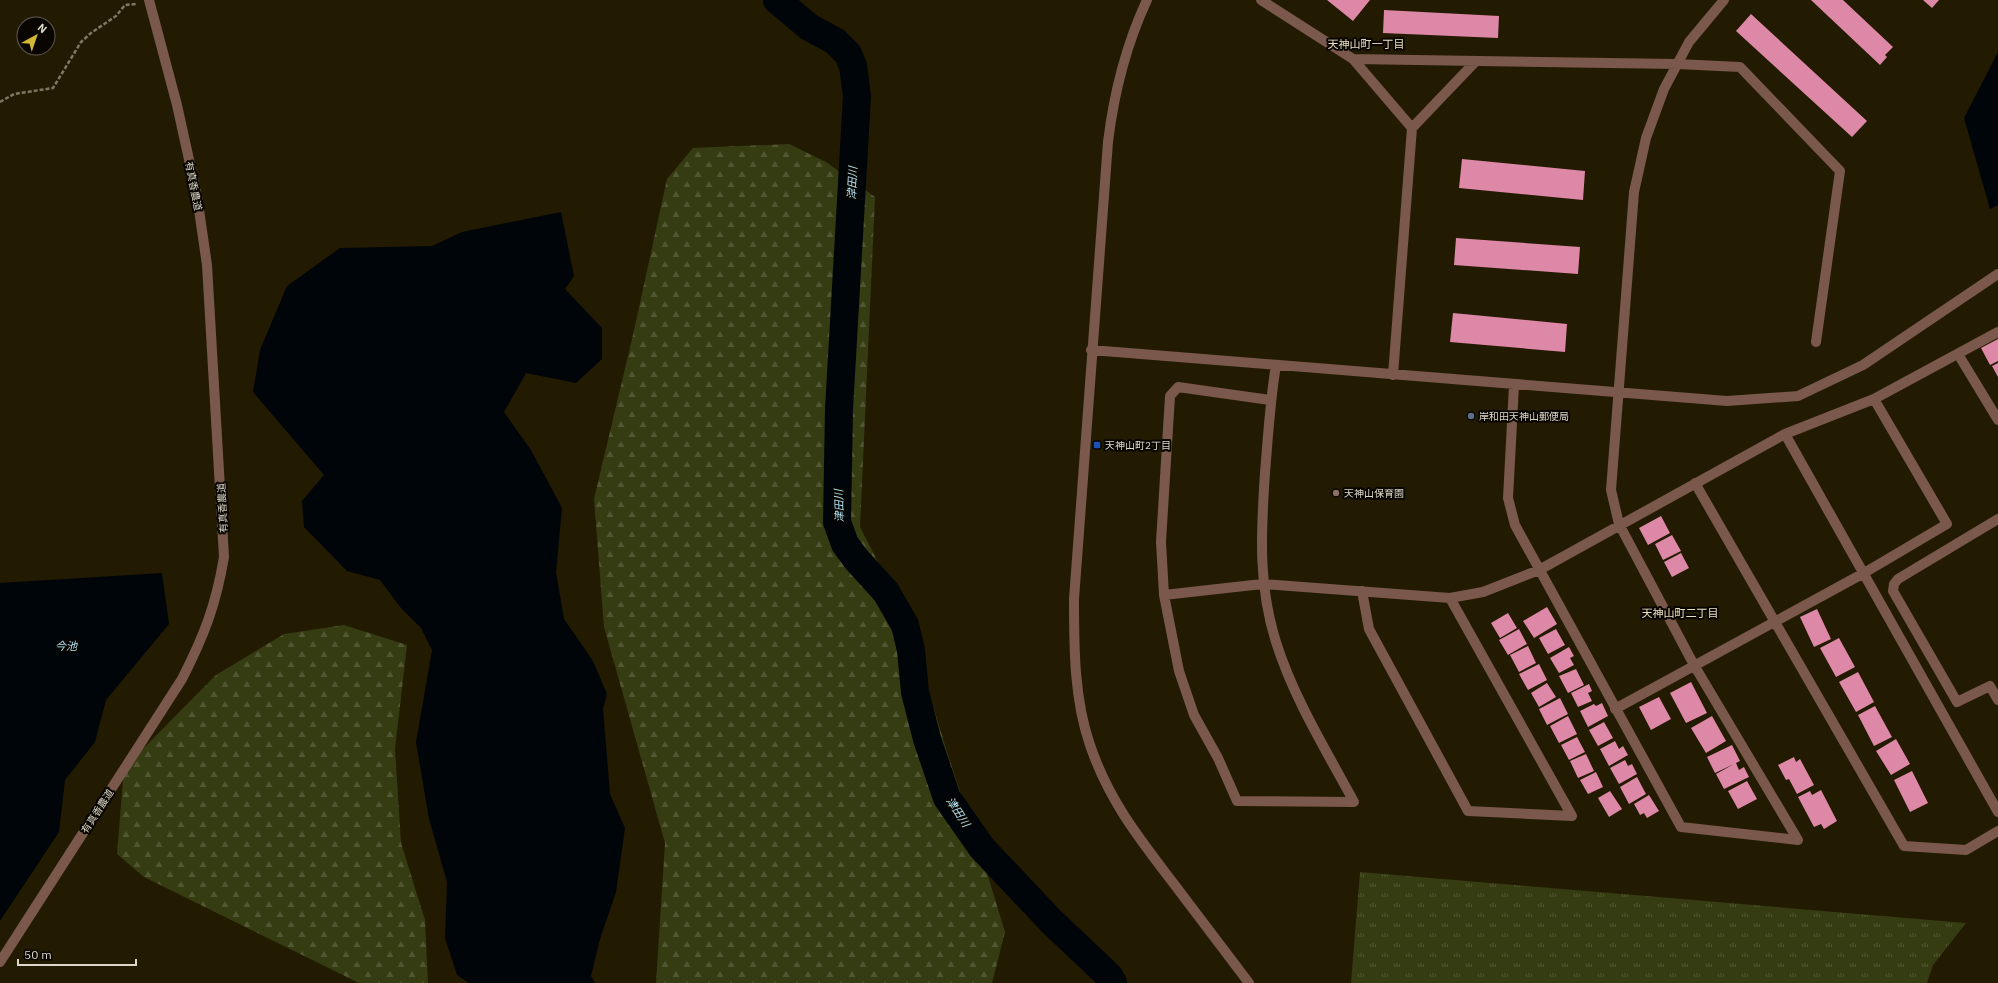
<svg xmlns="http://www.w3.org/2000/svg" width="1998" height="983" font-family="'IBM Plex Sans','Noto Sans JP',sans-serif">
<defs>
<pattern id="grass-tufts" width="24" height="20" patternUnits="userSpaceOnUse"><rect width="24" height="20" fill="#353c12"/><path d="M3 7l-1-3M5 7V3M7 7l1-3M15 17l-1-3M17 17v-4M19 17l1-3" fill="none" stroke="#525733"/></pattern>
<pattern id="forest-firs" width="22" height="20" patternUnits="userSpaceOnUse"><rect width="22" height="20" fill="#353c12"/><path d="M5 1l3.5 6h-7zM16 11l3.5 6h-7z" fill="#525733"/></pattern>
</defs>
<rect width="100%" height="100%" fill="#231a02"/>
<path fill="url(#grass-tufts)" d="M1360 872 1966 923 1933 965 1927 983H1351Z"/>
<path fill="url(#forest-firs)" d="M789 144 826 162 875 197 860 527 907 619 947 752 984 863 1005 932 992 983H656L665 843 604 627 594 499 633 335 667 179 693 148Z
M344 625 407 645 395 749 401 843 425 920 428 983H359L144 877 117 854 124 768 216 675 284 634Z"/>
<path fill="#000509" d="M1998 52V205L1990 209 1964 118Z
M561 212 574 276 565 289 602 328V359L576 383 526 373 504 412 531 450 562 508 556 572 564 619 593 661 607 694 603 709 610 794 625 828 616 892 600 939 591 976 595 983H469L457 975 445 938 447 882 429 819 416 742 432 650 421 628 401 608 380 580 347 571 304 527 302 501 324 475 253 392 260 350 287 286 340 248 432 246 462 232Z
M162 573 169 624 106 700 95 742 65 780 59 832 0 921V583Z"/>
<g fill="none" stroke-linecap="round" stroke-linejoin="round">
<path stroke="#000509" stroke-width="28" d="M777 0 809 27 835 41 848 54 853 66 857 96 839 409 837 522 845 544 856 559 886 592 905 625 911 650 915 692 927 739 947 798 982 848 1051 921 1109 976 1113 983"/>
</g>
<path fill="#de88a7" d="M1327 0H1370L1353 21Z
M1811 0H1843L1893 47 1885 55 1887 57 1880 65Z
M1923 0H1939L1932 8Z
M1384 10 1499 16 1498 38 1383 33Z
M1751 14 1867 121 1852 137 1736 31Z
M1462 159 1585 171 1583 200 1459 188Z
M1456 238 1580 247 1578 274 1454 265Z
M1453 313 1567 324 1565 352 1450 342Z
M1998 339V361L1990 365 1981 348Z
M1998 363V377L1992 366Z
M1661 516 1670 533 1648 545 1639 528Z
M1672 535 1681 551 1663 560 1655 544Z
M1681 553 1689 568 1672 577 1664 562Z
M1547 607 1557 624 1534 638 1523 621Z
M1817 609 1831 639 1814 647 1800 617Z
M1508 613 1517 628 1500 638 1491 623Z
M1519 629 1527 644 1508 655 1499 640Z
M1556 629 1565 645 1548 654 1539 638Z
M1839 638 1855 667 1836 677 1820 648Z
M1528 646 1536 663 1519 672 1510 655Z
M1569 647 1574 656 1570 658 1574 665 1559 673 1550 658Z
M1539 664 1547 680 1528 690 1519 674Z
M1576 669 1584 685 1568 693 1559 676Z
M1858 672 1874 702 1856 712 1839 682Z
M1691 682 1707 713 1686 723 1670 693Z
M1547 683 1556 697 1539 707 1531 693Z
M1589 684 1592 691 1588 693 1592 701 1578 707 1571 693Z
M1659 697 1671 719 1651 730 1639 707Z
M1560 698 1568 714 1547 725 1539 709Z
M1602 703 1608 716 1588 727 1580 711 1594 704 1596 706Z
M1875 706 1892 737 1874 746 1858 715Z
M1568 716 1577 734 1559 743 1550 726Z
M1712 716 1726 741 1706 753 1691 728Z
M1604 722 1613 738 1598 746 1589 730Z
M1577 737 1585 752 1569 760 1561 745Z
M1896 739 1910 764 1891 775 1876 751Z
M1615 741 1619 749 1623 746 1628 755 1609 766 1600 749Z
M1732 745 1740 761 1736 763 1739 770 1744 767 1749 777 1724 789 1716 774 1734 764 1715 773 1707 757Z
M1586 754 1594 771 1578 778 1570 761Z
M1794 757 1796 762 1800 759 1814 785 1797 794 1789 779 1786 780 1778 765Z
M1625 760 1628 766 1632 764 1637 774 1619 784 1610 768Z
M1912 771 1928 803 1910 812 1894 780Z
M1596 772 1603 787 1588 794 1580 780Z
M1637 777 1646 794 1629 804 1620 787Z
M1747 781 1757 799 1738 809 1728 791Z
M1821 790 1837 821 1824 829 1821 824 1814 827 1798 797 1810 791 1812 795Z
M1610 791 1622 809 1609 817 1598 798Z
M1649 795 1659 811 1647 818 1644 813 1640 815 1634 804Z"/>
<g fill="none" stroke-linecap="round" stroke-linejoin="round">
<path stroke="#7f7763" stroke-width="2.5" stroke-dasharray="4 2" stroke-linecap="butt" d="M0 102 14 94 53 88 81 42 91 33 116 16 125 5 137 4"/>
<path stroke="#7a584b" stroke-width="10" d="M1147 0C1126 45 1114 93 1108 142L1074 599C1074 647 1074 699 1090 745 1109 801 1139 838 1174 884 1199 917 1224 950 1249 983
M1261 0 1353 59 1412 128 1393 375
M1724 0 1689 42 1664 89 1646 138 1634 192 1611 490 1619 524 1694 665 1798 840
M1353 59 1677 64 1740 67 1840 171 1816 342
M1412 128 1476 61
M1091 350 1727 401 1798 396 1863 365 1998 274
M1958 354 1998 420
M1514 385 1508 498 1515 525 1681 827 1798 840
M1270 400 1178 387 1170 396 1161 542 1164 595 1179 671 1194 715 1218 758 1237 801 1354 802C1326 750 1294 699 1276 642 1258 585 1261 532 1265 473 1268 437 1270 401 1276 365
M1785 434 1998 812
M1695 483 1904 846 1966 850 1998 831
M1998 519 1898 579 1894 584 1893 591 1957 702 1990 686 1998 700
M1362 591 1369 629 1468 811 1572 816
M1164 595 1262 584 1450 598 1483 592 1539 570 1785 434 1874 399 1998 332
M1450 598 1572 816
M1615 709 1864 573 1947 524 1874 399
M0 962 182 679C204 636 216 605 224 557L207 265 197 196 177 105 149 0"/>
</g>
<circle fill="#5c6f8a" stroke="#090601" stroke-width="1.5" cx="1471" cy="416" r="4"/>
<rect fill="#1a4fb4" stroke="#090601" stroke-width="1.5" x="1093" y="441" width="8" height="8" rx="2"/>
<circle fill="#8d6e63" stroke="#090601" stroke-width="1.5" cx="1336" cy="493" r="4"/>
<g text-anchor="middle" stroke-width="4" stroke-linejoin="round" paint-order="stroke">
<g font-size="10" fill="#ddd7c8" stroke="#090601">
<text transform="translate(194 186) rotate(79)" y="4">有真香農道</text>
<text transform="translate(222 508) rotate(-93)" y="4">有真香農道</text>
<text transform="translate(97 811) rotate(-57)" y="4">有真香農道</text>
</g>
<g font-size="10" fill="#ddd7c8" stroke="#090601" text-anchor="start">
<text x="1479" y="420">岸和田天神山郵便局</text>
<text x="1105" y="449">天神山町2丁目</text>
<text x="1344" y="497">天神山保育園</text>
</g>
<g font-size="11" fill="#eadec0" stroke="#090601">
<text x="1366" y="48">天神山町一丁目</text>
<text x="1680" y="617">天神山町二丁目</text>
</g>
<g font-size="11" font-style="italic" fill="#b1e2f5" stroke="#090601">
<text transform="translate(852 183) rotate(-87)" y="4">津田川</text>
<text transform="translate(839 506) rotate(-92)" y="4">津田川</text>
<text x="66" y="650">今池</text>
<text transform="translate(958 812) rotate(57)" y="4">津田川</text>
</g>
</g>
<g transform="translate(36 36) rotate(40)"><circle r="19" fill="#090601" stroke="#5e5a51"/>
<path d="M0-3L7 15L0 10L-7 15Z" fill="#d3b635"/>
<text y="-6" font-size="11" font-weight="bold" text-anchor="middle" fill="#ddd7c8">N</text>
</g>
<path d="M18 959v6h118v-6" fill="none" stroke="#ddd7c8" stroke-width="2"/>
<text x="24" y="959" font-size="12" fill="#ddd7c8" stroke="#090601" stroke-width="3" paint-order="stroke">50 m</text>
</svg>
